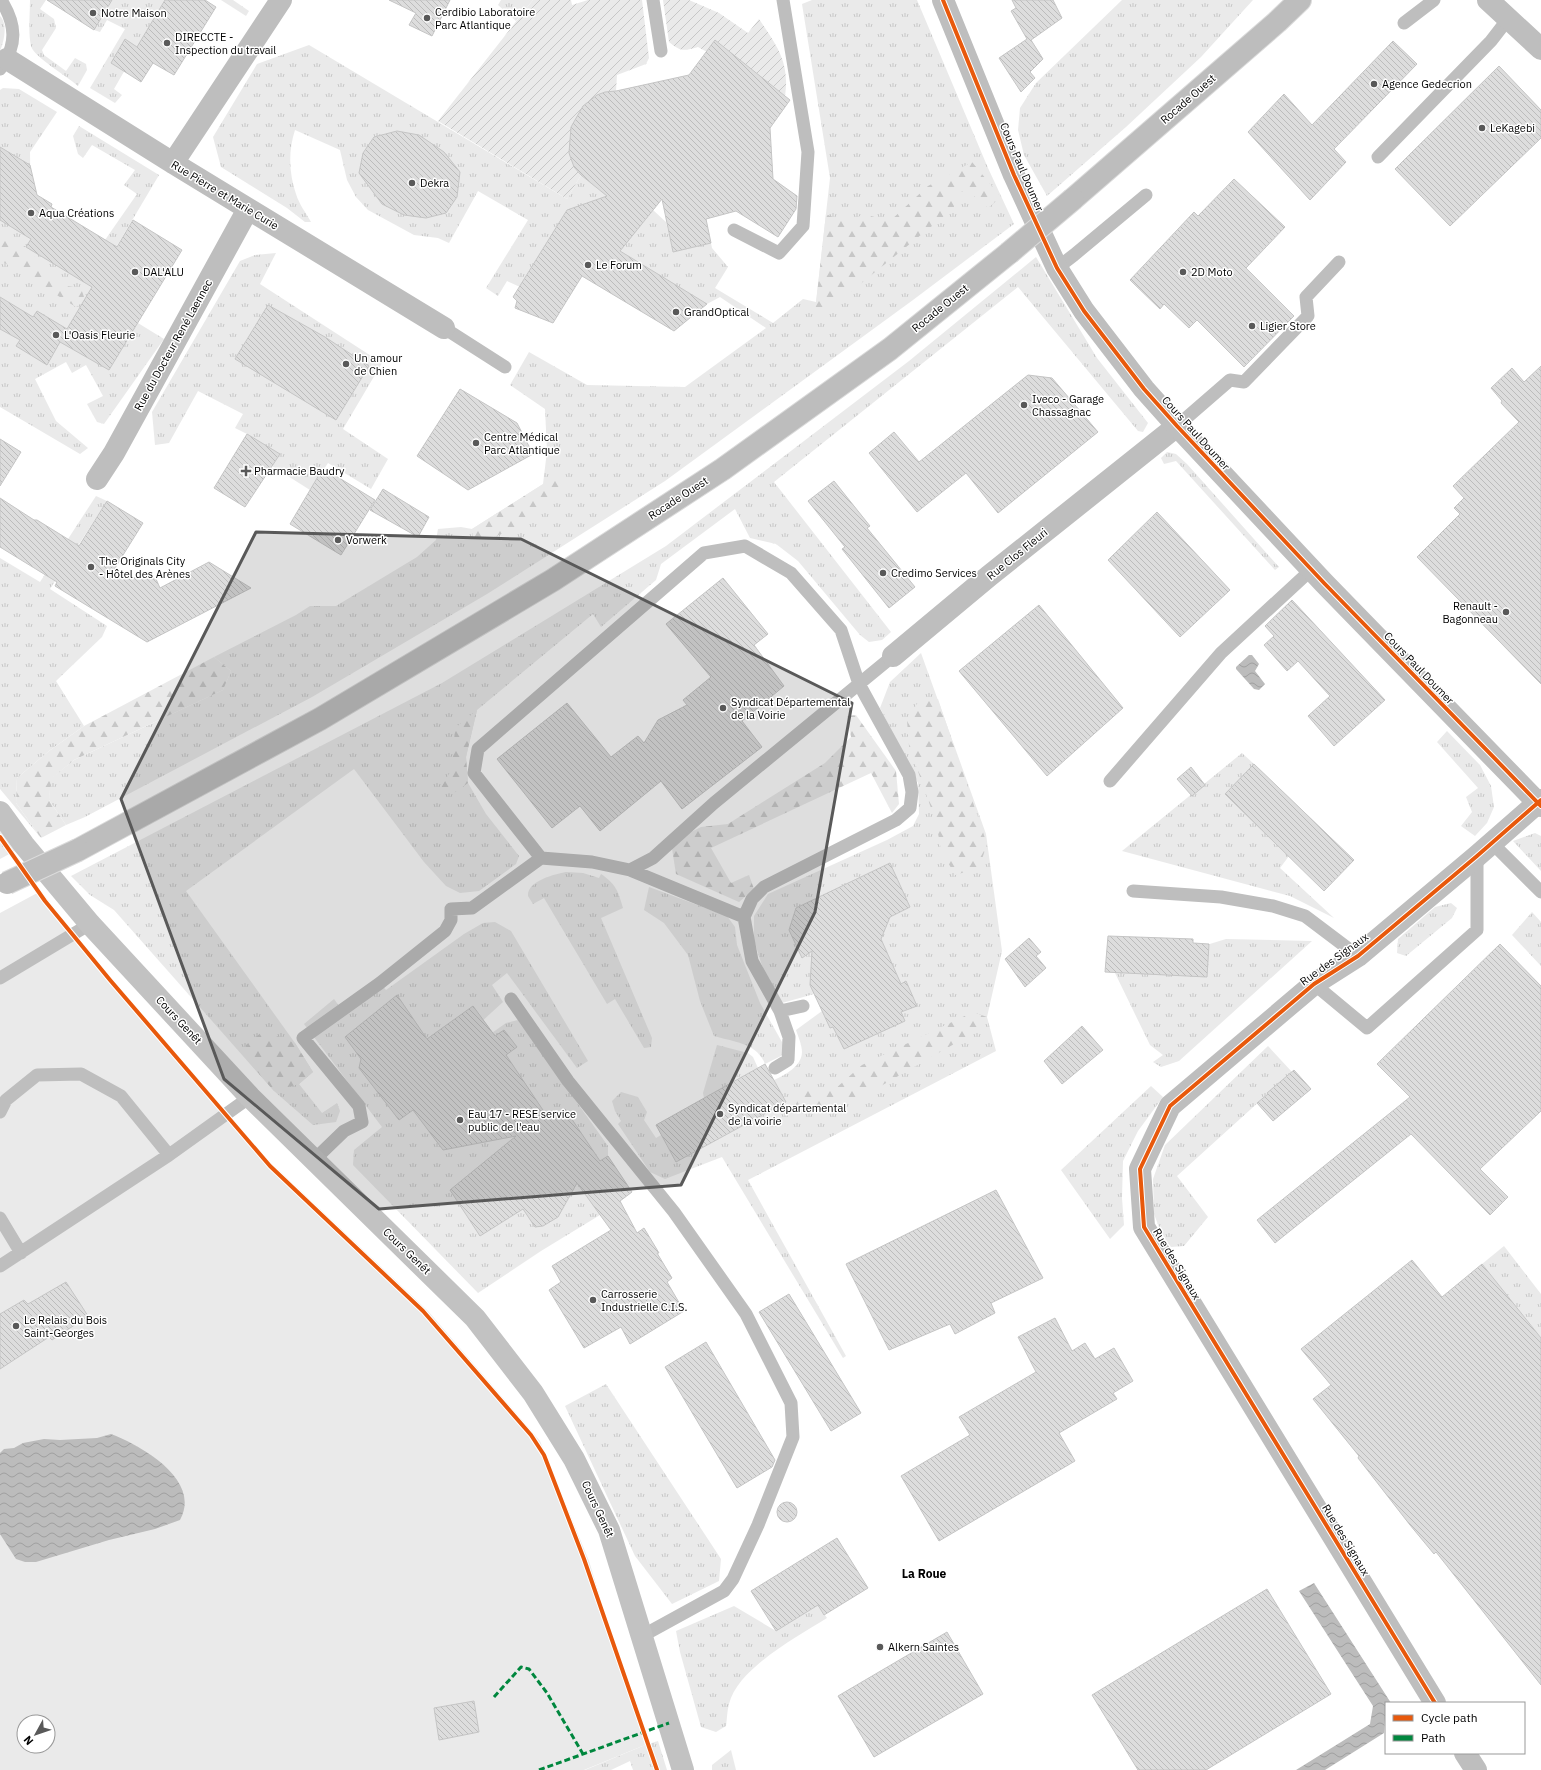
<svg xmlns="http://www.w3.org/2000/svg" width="1541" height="1770" font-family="'IBM Plex Sans',sans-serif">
<defs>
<pattern id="grass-tufts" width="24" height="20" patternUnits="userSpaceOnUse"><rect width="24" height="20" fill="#eaeaea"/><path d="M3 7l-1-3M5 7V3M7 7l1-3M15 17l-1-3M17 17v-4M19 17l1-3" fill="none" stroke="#c7c7c7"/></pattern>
<pattern id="forest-firs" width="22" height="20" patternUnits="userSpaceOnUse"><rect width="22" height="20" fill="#eaeaea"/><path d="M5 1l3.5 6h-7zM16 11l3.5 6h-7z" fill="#c7c7c7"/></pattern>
<pattern id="garden-furrows" width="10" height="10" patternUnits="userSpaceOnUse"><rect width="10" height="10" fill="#eaeaea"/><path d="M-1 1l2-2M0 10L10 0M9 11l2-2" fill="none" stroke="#c7c7c7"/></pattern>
<pattern id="water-waves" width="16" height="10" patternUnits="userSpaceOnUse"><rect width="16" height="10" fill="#bcbcbc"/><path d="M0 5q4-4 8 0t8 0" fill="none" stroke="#a0a0a0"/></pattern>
<pattern id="building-back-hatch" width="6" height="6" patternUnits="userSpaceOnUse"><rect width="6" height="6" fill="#ddd"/><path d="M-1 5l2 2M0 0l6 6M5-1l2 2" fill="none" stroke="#bcbcbc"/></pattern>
</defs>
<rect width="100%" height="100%" fill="#fff"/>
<path fill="url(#grass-tufts)" d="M30 0H46L40 9 54 19 56 28 42 50 44 55 66 71 75 58 86 64 87 70 78 86C68 77 33 56 31 46 28 33 30 14 30 0Z
M69 0H165L114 89 122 95 115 103 90 88 125 29 107 20 100 32 94 30Z
M221 0H233L249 11 246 16Z
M501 0H533L516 21 498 5Z
M812 0H917L988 168 1014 224 913 300 665 481 487 594 312 697 85 817 66 825 49 800 50 779 74 760 223 690 231 671 214 657 296 615 310 606H336L417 557 436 540 438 529 461 527 472 529 543 484 547 451 545 409 510 385 529 352 587 385 685 387 766 328 720 297 707 304 613 247 520 287 507 281 498 296 486 288 528 220 478 191 449 243 438 238 414 235 368 210 356 197 347 180 340 150 295 130C288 151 289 174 296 194 299 204 306 213 311 222H305L287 208 221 167 213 137 257 64 309 45 567 199 581 175 642 224 653 210 666 222 673 252 711 243 712 248 728 267 715 288 773 323 803 299 816 302 830 178 802 4Z
M1122 0H1253L1201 57 1126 127 1047 196 1024 155 1018 130 1020 108 1036 83Z
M0 16C8 24 4 42 0 51Z
M3 88 19 89 57 112 30 152 31 239 105 240 137 194 124 185 135 170 92 145 83 158 78 154 73 136 79 126 159 175 89 293 164 339 104 424 97 422 87 404 103 396 86 365 72 373 66 362 35 379 56 421 88 448 80 454 0 407V90Z
M276 253 260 284 382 363 343 429 388 459 371 489 328 463 310 490 272 466 247 434 235 428 243 414 198 391 169 443 155 445 152 412 240 261 255 255Z
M1036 257 1097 358 1148 423 1143 432 1138 431 1018 287 774 482 891 632 882 640 869 642 860 635 798 561 776 544 750 538 735 509 661 564 656 580 601 627 593 614 477 710 466 757 468 783 486 814 519 856 516 864 479 891 460 893 446 886 424 862 354 769 186 891 295 1043 313 1072 299 1084 322 1113 337 1103 340 1111 336 1122 313 1125 274 1091 114 910 90 895 71 876 442 683 666 546 909 361Z
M1167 452 1176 454 1187 464 1279 567 1275 570 1176 461 1164 464 1161 458Z
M96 496 107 501 50 589 107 626 102 637 56 681 84 726 49 751 17 778 16 803 41 838 0 789V558L40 582Z
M921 653 986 834 1002 951 987 1017 996 1051 748 1180 846 1356 843 1358 722 1157 665 1179 650 1172 618 1124 621 1121 615 1111 612 1101 621 1092 638 1097 647 1112 644 1120 656 1138 661 1135 676 1162 786 1102 774 1080C785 1075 802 1066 802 1052 802 1045 798 1036 796 1030L822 1011 814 994 782 1003 764 972 754 940V916L768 894 887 840 913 826 919 814 918 783 880 708 890 682Z
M1447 731 1480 765 1491 786 1494 807 1487 823 1475 836 1461 826 1472 812 1466 797 1478 788 1437 742Z
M1242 753 1254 764 1289 856 1280 868 1334 918 1290 896 1122 851Z
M0 830 15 851 0 859Z
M1535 833 1541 836V871L1513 841Z
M566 872 583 873 599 878 601 874C616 884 618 891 623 908L601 918 652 1038 651 1047 644 1048 615 999 607 1004 544 898 533 904 528 896C527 881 555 874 566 872Z
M649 887 727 916 735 927 737 945 760 1003 782 1042 784 1050 781 1056 765 1064C757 1043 734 1042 714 1036L700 1001 688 955 664 923 644 910Z
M1451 903 1457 908 1452 918 1406 956 1397 953 1398 939 1435 907Z
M1532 912 1541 922V966L1512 935Z
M495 922 511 931 588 1061 577 1068 507 973 492 985 503 1002 480 1023 489 1035 506 1023 518 1020 608 1146V1156L600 1215 541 1251 478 1293 353 1165 354 1150 382 1127 304 1024 334 999 342 1010 380 983 386 990 464 934 483 923Z
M1226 939 1312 941 1179 1061 1161 1067 1153 1062 1163 1055 1150 1045 1115 973Z
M717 1045 748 1053 753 1057 758 1068 704 1098 703 1093Z
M1268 1046 1292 1072 1177 1176 1208 1217 1184 1246 1171 1247 1162 1235 1154 1214 1153 1179 1165 1145Z
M1151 1086 1163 1097 1138 1131 1123 1161 1122 1198 1124 1225 1110 1239 1061 1170Z
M1504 1246 1541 1294V1338L1482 1264Z
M606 1384 721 1559 719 1581 672 1604 635 1556 565 1406Z
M818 1605 827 1618C797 1637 738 1668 729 1704 727 1711 727 1719 726 1726L716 1732 701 1727 680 1652 676 1631 734 1606 776 1631Z
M658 1741 667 1770H633L630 1761 611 1770H585L645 1745Z
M731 1750 736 1770H712V1765Z"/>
<path fill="url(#forest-firs)" d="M972 162 1001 197 988 208 974 196 960 191 953 209 827 311 815 312 826 214 848 224 863 214 890 221 928 186Z
M0 232 26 247 59 285 81 288 85 300 76 307 0 260Z
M556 476 565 491C540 517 507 533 474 545L472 529Z
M214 657 231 671 223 690 74 760 51 779 49 800 66 825 41 838 16 803 17 778 49 751 84 726Z
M920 699H938L987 844 979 868 955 875 941 850 936 822 909 746 907 720Z
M477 710 466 757 468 783 454 793 437 794 452 769 455 728Z
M856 715 896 771 899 804 892 813 871 773 711 848 731 883 749 875 754 889 739 902 676 874 671 842 701 827 728 824 825 763 851 737 847 716Z
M973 1012 987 1017 982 1028 853 1102 847 1099 814 1107 792 1119 801 1088 835 1089 862 1065Z
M263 1031 295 1043 313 1072 299 1084 274 1091 247 1060 246 1045Z"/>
<path fill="#eaeaea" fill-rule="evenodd" d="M41 891 88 951 269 1161 428 1311 540 1441 589 1561 645 1745 584 1770H0V913ZM24 1722H48V1746H24Z"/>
<path fill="url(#garden-furrows)" d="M533 0H571L572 5 588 0H642L649 58 646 64 617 75 616 91 605 92 597 95 583 107 571 127 574 167 581 175 567 199 438 121Z
M663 0H689L719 13 748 33 759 19C777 46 790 62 785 96L716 41 707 52 698 47C684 51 681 52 669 42Z"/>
<path fill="url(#water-waves)" d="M1249 655H1252L1259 664 1255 671 1265 684 1259 690 1254 689 1236 669V667Z
M111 1434C142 1446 202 1480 180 1520L155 1529 109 1540 36 1562H25L16 1559 0 1534V1453L4 1449 14 1448 23 1443 44 1439 60 1440 97 1438Z
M1314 1583 1391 1703H1386L1384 1733 1325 1770H1296L1370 1724 1373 1706 1299 1591Z"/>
<path fill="url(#building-back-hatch)" stroke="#c5c5c5" d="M47 0H112L94 30Z
M165 0H205L216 7 174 75 153 63 141 82 111 63 125 39 137 47Z
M389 0H450L432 36 409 25 416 13Z
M1012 0H1053L1062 18 1031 40 1043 59 1030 72 1035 78 1021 92 999 58 1027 39 1011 11 1016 8Z
M715 40 790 100 770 128 773 179 797 196 796 209 778 237 736 211 706 219 711 243 673 252 662 199 620 251 707 304 674 331 582 276 553 323 515 308 517 301 513 297 567 210 607 196 581 175 574 167 569 153 571 127 583 106 597 95 605 92 616 91 689 75Z
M1393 41 1417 64 1334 149 1346 162 1310 200 1248 132 1284 94 1312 125Z
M1499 66 1541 110V138L1450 226 1395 169Z
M397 131 419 135 444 152 460 172 457 197 446 213 426 218 404 215 382 204 359 173 363 153 374 137Z
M0 147 30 165 37 195 52 204 51 207 117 247 133 220 182 250 109 370 60 342 47 365 16 346 20 340 0 329V297L33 317 37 311 67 329 92 287 26 247 31 239 0 220Z
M1234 179 1285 227 1246 268 1294 316 1244 367 1197 320 1189 328 1164 304 1160 309 1130 280 1194 212 1198 216Z
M268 305 325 337 369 366 336 420 235 359Z
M1541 366V684L1417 557 1460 514 1454 508 1464 498 1453 486 1519 422 1501 403 1502 401 1491 388 1512 368 1524 382Z
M1028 375 1052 378 1098 432 998 513 966 473 917 512 869 453 894 432 919 462Z
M460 389 517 423 533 454 468 490 417 456Z
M247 434 280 454 245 507 214 488Z
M0 439 21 452 0 486Z
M323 468 375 500 341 555 290 524Z
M834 481 870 526 867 528 915 587 889 608 842 549 845 547 808 501Z
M383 489 429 517 418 537 370 510Z
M0 498 34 520H37L79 546 107 501 143 523 110 576 156 579 160 588 209 562 251 588 147 642 55 586 57 582 0 547Z
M1157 512 1230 590 1180 637 1108 560Z
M723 578 768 634 754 645 784 686 742 721 762 747 682 809 661 781 600 831 580 806 552 828 497 759 567 703 611 757 638 736 644 743 658 720 687 705 683 700 711 677 666 624Z
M1292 600 1385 700 1334 746 1308 716 1330 696 1298 661 1287 671 1264 645 1274 636 1265 626Z
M1039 605 1123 708 1047 776 959 671Z
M1254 764 1354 860 1324 891 1225 794Z
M1191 767 1205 785 1192 796 1177 779Z
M890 863 910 907 890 917 881 939 901 984 906 981 917 1006 901 1012 905 1021 844 1049 833 1027 830 1028 810 985 812 951 802 958 789 930 796 908Z
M1108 936 1193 939V943L1209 944 1207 977 1105 972Z
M1029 938 1041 952 1036 956 1046 968 1025 987 1005 959Z
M1500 944 1541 986V1111L1480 1169 1508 1197 1490 1215 1411 1134 1275 1243 1257 1220 1410 1097 1377 1064Z
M397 995 427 1039 473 1006 495 1036 504 1030 517 1047 506 1055 549 1119 565 1109 600 1161 608 1156 632 1192 620 1201 637 1233 644 1228 659 1253H657L672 1278 667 1282 684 1311 630 1344 621 1327 584 1348 549 1290 561 1282 552 1266 611 1230 577 1183 558 1217 543 1226 535 1227 523 1209 480 1236 450 1190 516 1136 443 1150 413 1110 399 1120 359 1068 361 1059 345 1037Z
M1082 1026 1103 1050 1062 1084 1044 1061Z
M765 1064 786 1102 676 1162 656 1125Z
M1294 1070 1311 1089 1273 1121 1257 1103 1268 1094 1267 1093Z
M996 1190 1043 1278 991 1303 995 1313 955 1334 950 1324 889 1350 846 1264Z
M1412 1260 1442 1297 1482 1264 1541 1338V1685L1436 1552 1434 1554 1410 1525 1358 1458 1359 1456 1313 1399 1331 1385 1301 1349Z
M66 1282 88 1316 52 1340 49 1337 0 1369V1314L24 1300 28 1304Z
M789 1294 861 1413 831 1431 759 1312Z
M1055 1318 1072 1351 1085 1343 1095 1359 1114 1348 1133 1381 1113 1393 1117 1399 1059 1433 1075 1461 939 1541 901 1476 970 1435 959 1417 1036 1372 1018 1337Z
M706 1342 775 1460 772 1467 737 1488 665 1367Z
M777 1512a10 10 0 1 1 20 0a10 10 0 1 1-20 0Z
M837 1538 868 1588 824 1615 818 1605 776 1631 751 1591Z
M1267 1589 1331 1694 1206 1770H1138L1092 1695Z
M947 1632 983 1694 874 1757 838 1696Z
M474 1701 479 1732 439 1740 434 1708Z"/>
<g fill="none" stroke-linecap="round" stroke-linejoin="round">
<defs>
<path id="primary" d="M1073 199 1277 22 1300 0
M78 850 320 719 553 580 723 469 890 349 1009 253"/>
</defs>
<use href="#primary" stroke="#dbdbdb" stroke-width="24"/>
<path stroke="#bebebe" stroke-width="13" d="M653 0 661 51
M1404 23 1434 0
M0 69C18 45 16 24 1 0
M1378 157 1491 41 1508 19
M734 230 779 253 803 226 808 152 783 0
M1057 268 1074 255 1146 195
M444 328 505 367
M1177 426 1230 380 1244 382 1308 316 1306 297 1339 262
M1110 781 1221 653 1311 570
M1492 843 1541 892
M630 870 653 858 714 803 893 656
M1133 891 1221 897 1273 906 1305 916 1358 956
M744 917 752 961 780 1011 789 1037 788 1060 775 1068
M0 978 90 924
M1314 984 1367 1028 1477 930V856
M511 999 568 1081 674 1212 746 1314 791 1403 793 1437 758 1525 733 1579 724 1591 642 1636
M780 1011 803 1006
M0 1112 6 1100 37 1075 81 1074 121 1096 169 1155
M314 1160 344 1131 362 1122 359 1106 303 1038 380 983 445 931 451 920V909L472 908 541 858 592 862 630 870 744 917 752 899 764 887 896 820 910 808 912 792 909 775 859 684 841 630 791 573 745 546 704 553 478 749 474 773 541 858
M0 1218 21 1253
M0 1266 169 1155 250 1097"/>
<path stroke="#bebebe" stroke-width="22" d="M1488 0 1541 49
M7 59 173 163 444 328
M173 163 281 0
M97 479 114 453 248 209
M893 656 989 576 1177 426
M1435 1703 1144 1227 1140 1169 1170 1106 1314 984 1358 956 1477 856 1541 800
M1465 1753 1476 1770"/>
<path stroke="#bebebe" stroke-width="22" d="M943 0 1014 175 1057 268 1084 311 1144 389 1177 426 1324 583 1541 806"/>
<path stroke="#c2c2c2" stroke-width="22" d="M0 812 24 845 90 924 250 1097 475 1318 533 1393 574 1459 609 1530 683 1770"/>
<use href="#primary" stroke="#bdbdbd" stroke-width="22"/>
<defs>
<path id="primary-bridge" d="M1009 253 1073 199
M7 883 78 850"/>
</defs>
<use href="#primary-bridge" stroke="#dbdbdb" stroke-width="24" stroke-linecap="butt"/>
<use href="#primary-bridge" stroke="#bdbdbd" stroke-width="22"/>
<path stroke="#00873e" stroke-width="3" stroke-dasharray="6 3" stroke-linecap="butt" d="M494 1697 521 1667 529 1669 547 1693 583 1754
M539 1770 669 1723"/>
<defs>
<path id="cycleway" d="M943 0 1014 175 1057 268 1084 311 1144 389 1177 426 1324 583 1541 806
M0 837 45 901 110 980 270 1166 423 1311 531 1435 544 1455 584 1559 657 1770
M1435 1703 1144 1227 1140 1169 1170 1106 1314 984 1358 956 1477 856 1541 800"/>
</defs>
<use href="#cycleway" stroke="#fff" stroke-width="6"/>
<use href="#cycleway" stroke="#e8590c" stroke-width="4"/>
</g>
<path fill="#595959" fill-opacity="0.2" stroke="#595959" stroke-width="3" stroke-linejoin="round" d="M256 532 521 539 852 703 815 912 681 1185 379 1209 224 1079 121 799Z"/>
<g fill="#595959" stroke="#fff" stroke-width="1.5">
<circle cx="93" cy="13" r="4"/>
<circle cx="427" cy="18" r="4"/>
<circle cx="167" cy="43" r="4"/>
<circle cx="1374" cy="84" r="4"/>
<circle cx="1482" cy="128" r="4"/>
<circle cx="412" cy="183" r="4"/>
<circle cx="31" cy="213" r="4"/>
<circle cx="588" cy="265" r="4"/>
<circle cx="135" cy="272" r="4"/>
<circle cx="1183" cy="272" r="4"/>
<circle cx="676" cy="312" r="4"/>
<circle cx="1252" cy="326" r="4"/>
<circle cx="56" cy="335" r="4"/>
<circle cx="346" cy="364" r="4"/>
<circle cx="1024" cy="405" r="4"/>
<circle cx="476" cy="443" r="4"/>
<path d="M244 465h4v4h4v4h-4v4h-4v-4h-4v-4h4z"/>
<circle cx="338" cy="540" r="4"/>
<circle cx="91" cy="567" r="4"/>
<circle cx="883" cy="573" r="4"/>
<circle cx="1506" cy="612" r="4"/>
<circle cx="723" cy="708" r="4"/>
<circle cx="720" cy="1114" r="4"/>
<circle cx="460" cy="1120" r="4"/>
<circle cx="593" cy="1300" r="4"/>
<circle cx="16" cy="1326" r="4"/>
<circle cx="880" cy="1647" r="4"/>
</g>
<g text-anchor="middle" stroke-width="3" stroke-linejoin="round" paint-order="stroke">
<g font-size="11" fill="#000" stroke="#fff" text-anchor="start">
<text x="435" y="16">Cerdibio Laboratoire<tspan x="435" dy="13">Parc Atlantique</tspan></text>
<text x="101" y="17">Notre Maison</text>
<text x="175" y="41">DIRECCTE -<tspan x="175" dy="13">Inspection du travail</tspan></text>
<text x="1382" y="88">Agence Gedecrion</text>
<text x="1490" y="132">LeKagebi</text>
<text x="420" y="187">Dekra</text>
<text x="39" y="217">Aqua Créations</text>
<text x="596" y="269">Le Forum</text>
<text x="143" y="276">DAL'ALU</text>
<text x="1191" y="276">2D Moto</text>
<text x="684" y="316">GrandOptical</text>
<text x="1260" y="330">Ligier Store</text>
<text x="64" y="339">L'Oasis Fleurie</text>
<text x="354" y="362">Un amour<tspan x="354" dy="13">de Chien</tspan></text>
<text x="1032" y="403">Iveco - Garage<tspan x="1032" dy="13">Chassagnac</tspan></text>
<text x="484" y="441">Centre Médical<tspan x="484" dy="13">Parc Atlantique</tspan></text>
<text x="254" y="475">Pharmacie Baudry</text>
<text x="346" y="544">Vorwerk</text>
<text x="99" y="565">The Originals City<tspan x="99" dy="13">- Hôtel des Arènes</tspan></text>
<text x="891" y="577">Credimo Services</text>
<text x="1498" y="610" text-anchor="end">Renault -<tspan x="1498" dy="13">Bagonneau</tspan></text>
<text x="731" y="706">Syndicat Départemental<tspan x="731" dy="13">de la Voirie</tspan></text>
<text x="728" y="1112">Syndicat départemental<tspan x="728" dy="13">de la voirie</tspan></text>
<text x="468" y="1118">Eau 17 - RESE service<tspan x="468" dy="13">public de l'eau</tspan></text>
<text x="601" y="1298">Carrosserie<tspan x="601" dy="13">Industrielle C.I.S.</tspan></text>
<text x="24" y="1324">Le Relais du Bois<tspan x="24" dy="13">Saint-Georges</tspan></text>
<text x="888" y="1651">Alkern Saintes</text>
</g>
<g font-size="11" fill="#000" stroke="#fff">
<text transform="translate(1188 99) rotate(-41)" y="4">Rocade Ouest</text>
<text transform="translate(1022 167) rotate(67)" y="4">Cours Paul Doumer</text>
<text transform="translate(225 195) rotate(31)" y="4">Rue Pierre et Marie Curie</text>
<text transform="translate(940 308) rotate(-39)" y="4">Rocade Ouest</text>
<text transform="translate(173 345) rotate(-61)" y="4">Rue du Docteur René Laennec</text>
<text transform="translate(1196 433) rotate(48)" y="4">Cours Paul Doumer</text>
<text transform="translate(678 498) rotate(-33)" y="4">Rocade Ouest</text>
<text transform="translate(1017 554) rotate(-39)" y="4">Rue Clos Fleuri</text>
<text transform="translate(1419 668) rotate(46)" y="4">Cours Paul Doumer</text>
<text transform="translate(1334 959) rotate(-36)" y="4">Rue des Signaux</text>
<text transform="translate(179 1020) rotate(47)" y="4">Cours Genêt</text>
<text transform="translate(407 1251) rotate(44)" y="4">Cours Genêt</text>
<text transform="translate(1177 1264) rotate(59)" y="4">Rue des Signaux</text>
<text transform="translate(598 1509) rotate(65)" y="4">Cours Genêt</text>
<text transform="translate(1346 1540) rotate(59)" y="4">Rue des Signaux</text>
</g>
<g font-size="12" font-weight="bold" fill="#000" stroke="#fff">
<text x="924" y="1578">La Roue</text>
</g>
</g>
<rect x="1385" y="1702" width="140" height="52" fill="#ffffff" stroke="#999999"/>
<rect x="1393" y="1715" width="20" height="6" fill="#e8590c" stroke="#999999"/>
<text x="1421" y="1722" font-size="12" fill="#000000">Cycle path</text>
<rect x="1393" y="1735" width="20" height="6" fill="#00873e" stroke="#999999"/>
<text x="1421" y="1742" font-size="12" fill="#000000">Path</text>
<g transform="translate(36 1734) rotate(230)"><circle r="19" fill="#ffffff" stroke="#999999"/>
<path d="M0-3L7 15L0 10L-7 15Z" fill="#595959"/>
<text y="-6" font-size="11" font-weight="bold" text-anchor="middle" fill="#000000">N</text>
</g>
</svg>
